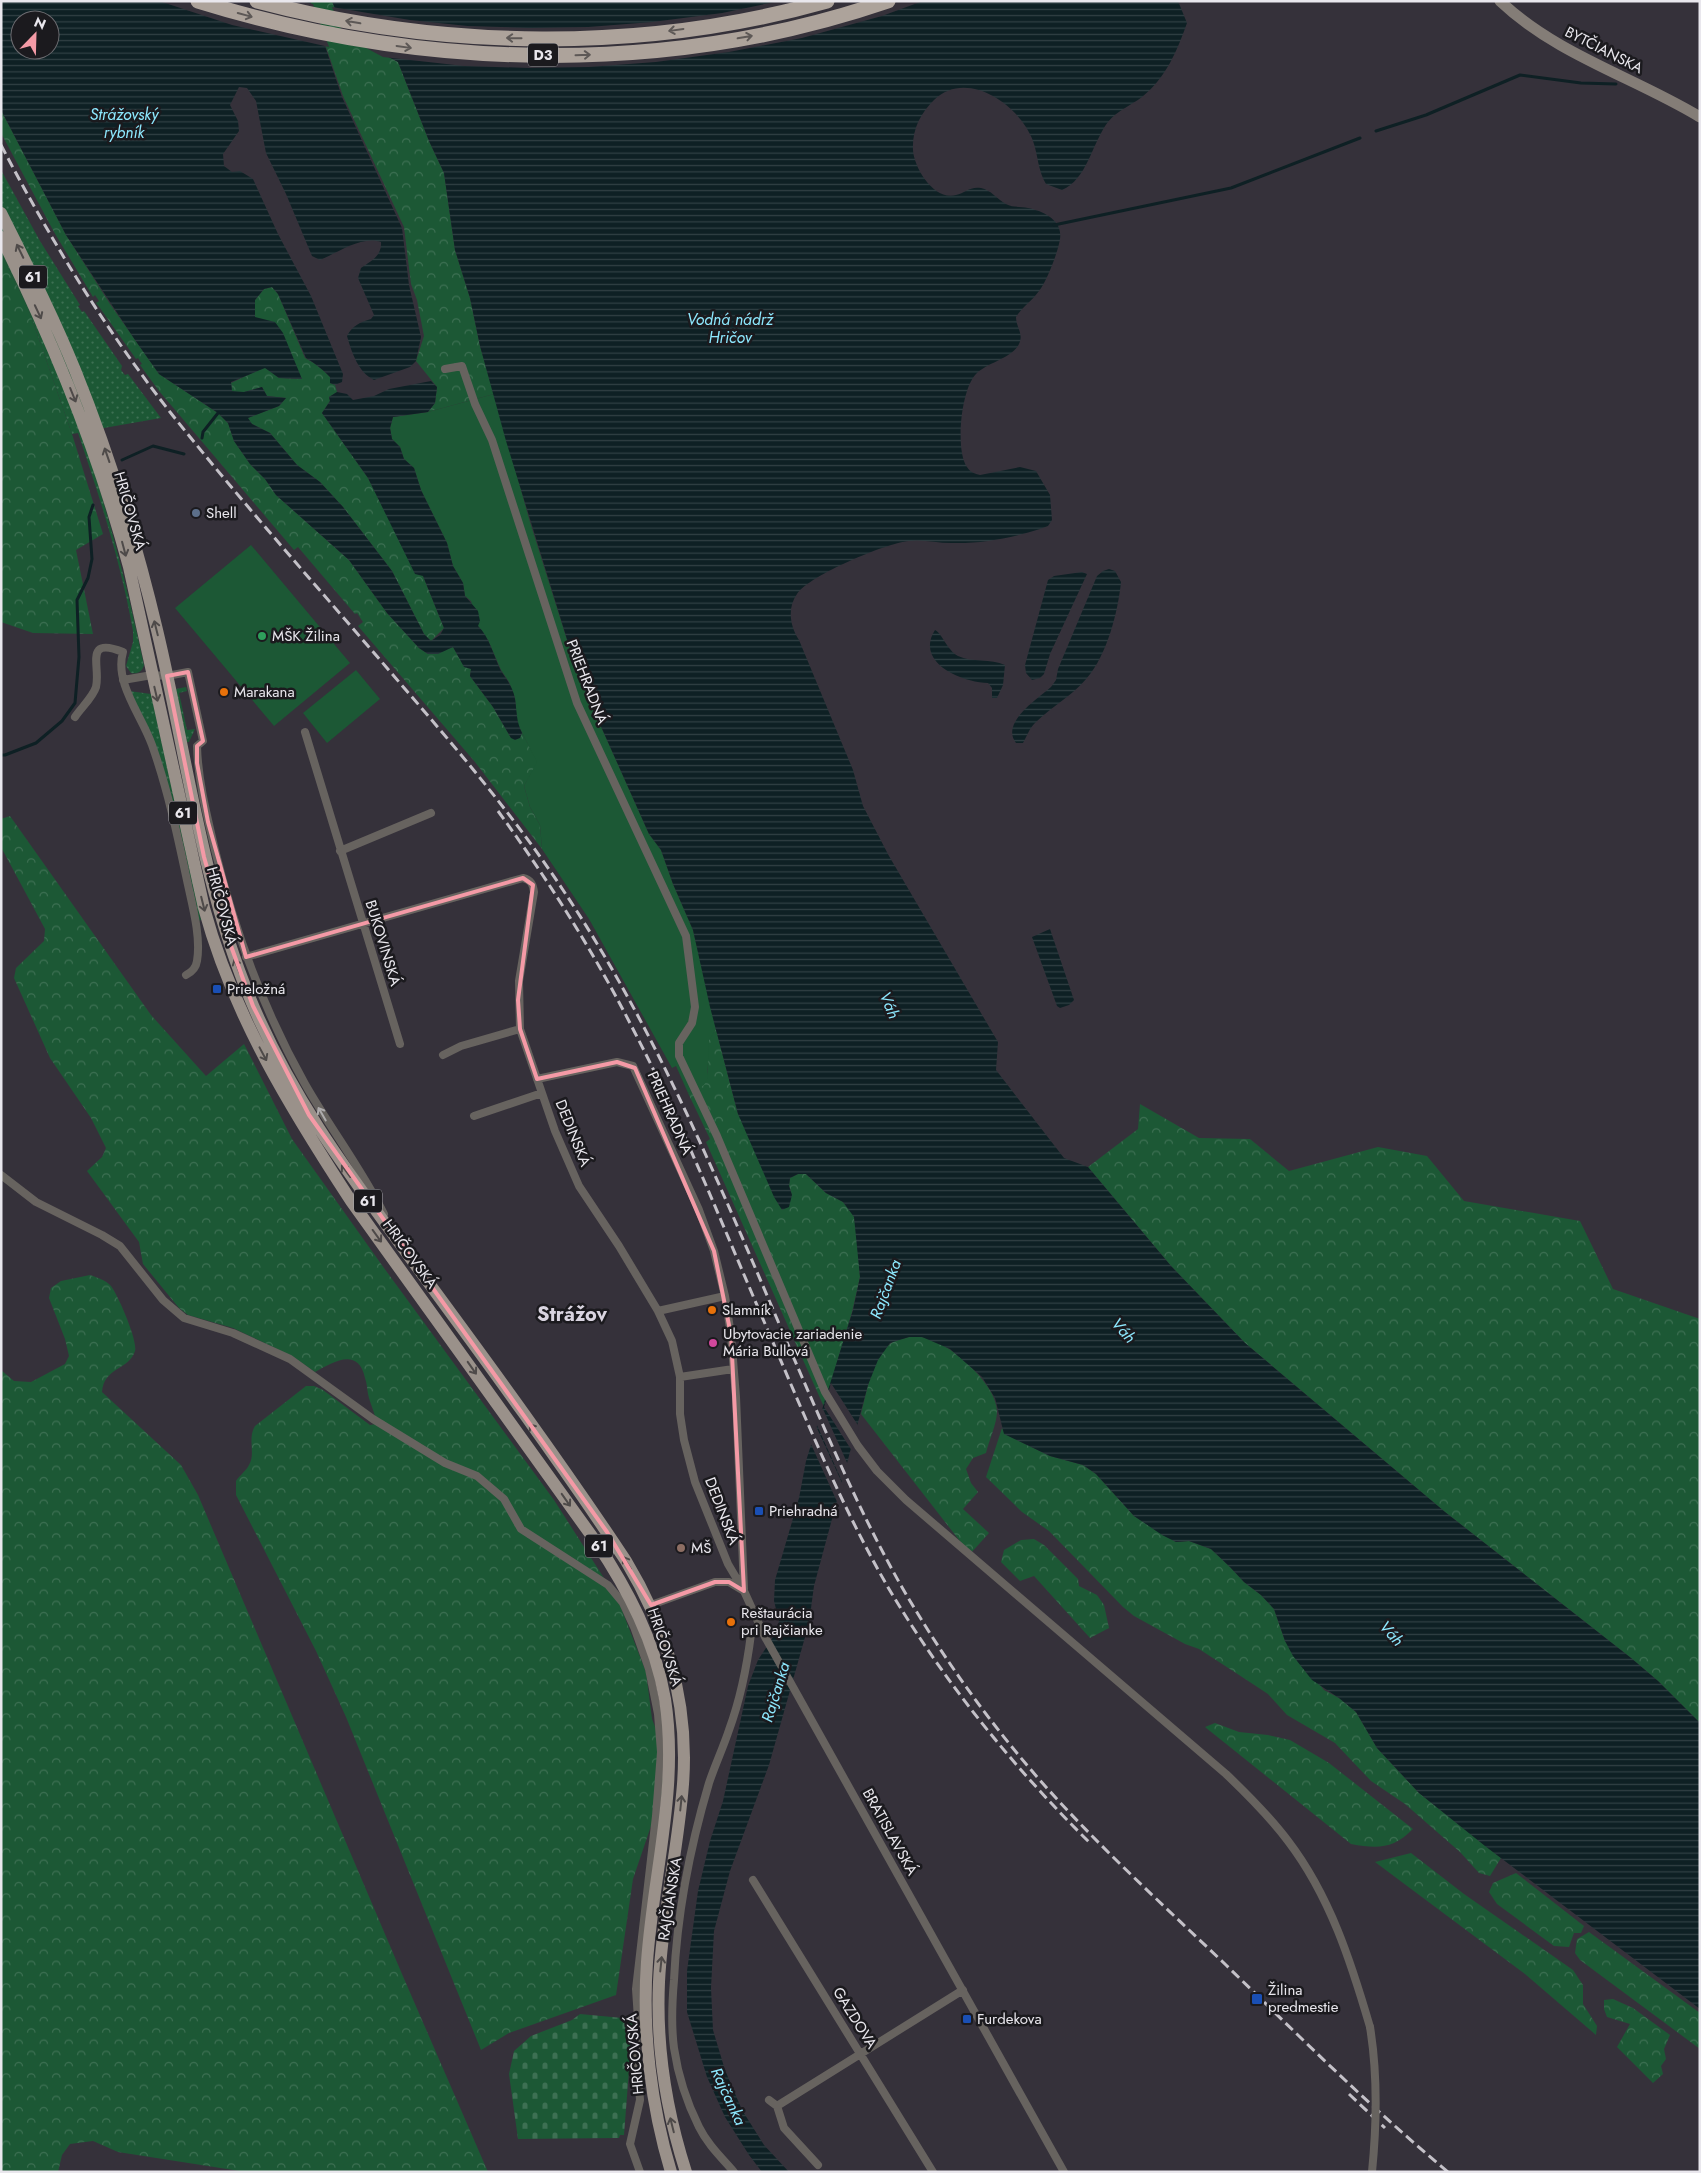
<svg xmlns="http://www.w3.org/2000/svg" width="1701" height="2173" font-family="Jost,sans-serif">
<defs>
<pattern id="grass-dots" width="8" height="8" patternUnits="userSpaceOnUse" patternTransform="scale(1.25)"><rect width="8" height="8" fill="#1c5835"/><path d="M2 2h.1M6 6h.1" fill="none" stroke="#3d7053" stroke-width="1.8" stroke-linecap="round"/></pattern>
<pattern id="forest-crowns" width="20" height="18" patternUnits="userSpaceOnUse" patternTransform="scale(1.25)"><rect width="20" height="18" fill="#1c5835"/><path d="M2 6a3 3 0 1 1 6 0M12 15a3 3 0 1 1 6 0" fill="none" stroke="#3d7053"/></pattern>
<pattern id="cemetery-stones" width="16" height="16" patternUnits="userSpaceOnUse" patternTransform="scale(1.25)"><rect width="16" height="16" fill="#1c5835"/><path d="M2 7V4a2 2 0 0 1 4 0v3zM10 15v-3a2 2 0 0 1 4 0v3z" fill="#3d7053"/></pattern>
<pattern id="water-rules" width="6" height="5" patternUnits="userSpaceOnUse" patternTransform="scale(1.25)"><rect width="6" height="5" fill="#0e2024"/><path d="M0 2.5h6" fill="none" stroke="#314044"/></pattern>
</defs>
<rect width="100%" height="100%" fill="#35313a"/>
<path fill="url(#grass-dots)" d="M1 170 40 241 80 305 78 306 82 312 84 311 122 366 121 370 125 375 128 374 161 418 81 432C108 509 127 586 144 665 142 672 138 674 131 673L126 666 133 642V631C121 563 100 498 78 433L72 434 28 308 1 253Z
M186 687 187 691 179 693 187 730 195 729 189 742H187L176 689Z
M129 691 151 694 201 920 198 921 149 730Z"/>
<path fill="url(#forest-crowns)" d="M310 1H332L345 34 398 62 429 141 444 173 455 250 470 298 480 346 494 394 428 412 435 403 437 387 416 361 424 336 417 300 411 284 404 227 343 96Z
M1 110 66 235 110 304 159 374 218 413 228 423 234 441 250 464 265 479 276 495 349 560 387 613 419 648 428 654 453 647 464 666 471 669 470 676 493 707 511 738H519L522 733 538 762 524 786 530 807 540 825 542 849 475 762 358 626 363 622 357 613 355 614 298 547 294 550 159 391 140 365 142 364 138 358 136 359 100 308 96 303 99 301 95 295 93 297 54 232 1 133Z
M1 253 28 308 72 434 103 534 76 550 93 634 33 633 1 622Z
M272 287 278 294 305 358C315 363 322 369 330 377V383L335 385 337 392 329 397 330 401 322 413 368 478 385 512 423 576 444 628 431 641 424 634 392 571 343 507 320 482 297 465 270 433 252 424 247 418 279 406 286 398 267 396 262 387 244 392H232L231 383 265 367 279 378 302 379 255 317V300L264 289Z
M10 816 151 1015 206 1076 244 1044 292 1139 384 1268 554 1500 618 1600 646 1672 652 1719 671 1767 633 1879 616 1995 509 2033 481 2050 346 1717 316 1651 236 1495V1481C240 1475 246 1471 249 1465 256 1453 247 1439 255 1426L306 1386H314L323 1390 370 1425 376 1424C376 1414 370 1404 368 1394 367 1389 367 1383 365 1378 358 1346 332 1363 315 1372L292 1356 233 1328 188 1315 179 1308 143 1264 139 1242 87 1171 102 1157 106 1148 91 1118 50 1058 14 978 16 968 44 941 45 929 1 847V819Z
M716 1029 738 1114 792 1195 789 1186 790 1178 798 1174H806L826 1193 843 1202 854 1216 857 1238 860 1277 852 1312 824 1407 706 1142 710 1139 688 1093C721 1077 700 1063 709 1039 711 1035 714 1032 716 1029Z
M1140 1104 1199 1138 1250 1139 1289 1171 1378 1147 1427 1156 1464 1201 1580 1221 1613 1289 1700 1319V1723L1658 1681 1631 1658 1445 1512 1245 1343 1171 1266 1088 1167 1138 1129Z
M90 1275C98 1278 106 1280 111 1286 118 1295 138 1341 135 1351 129 1370 104 1367 102 1392L181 1465 198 1495 402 1974 488 2172H246L118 2152 93 2141 70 2144 62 2155 58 2172H1V1370L14 1381 31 1382 65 1364 69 1356 65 1339 49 1298 51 1288 61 1281Z
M909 1337C912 1337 917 1336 920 1337 947 1339 997 1384 997 1411 997 1424 989 1440 986 1453L973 1458 966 1469 971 1483 978 1492 963 1509 989 1533 970 1554 861 1414C867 1392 871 1360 890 1344 894 1340 903 1339 909 1337Z
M1002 1428 1005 1434 1050 1456 1083 1465 1096 1474 1134 1516 1176 1542 1189 1541 1211 1549 1230 1567 1244 1582 1261 1595 1274 1609 1285 1641 1324 1690 1339 1698 1356 1712 1377 1748 1419 1793 1501 1858 1490 1876 1479 1873 1460 1852 1405 1804 1371 1781 1335 1743 1287 1715 1268 1694 1236 1673 1199 1649 1185 1644 1134 1616 1123 1607 1049 1531 1022 1512 986 1477Z
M1034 1539 1044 1545 1078 1579 1079 1586 1097 1595 1104 1605 1109 1628 1090 1638 1034 1576 1020 1581 1001 1562 1004 1550 1021 1540Z
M1215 1723 1239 1732 1268 1735 1290 1740 1329 1763 1413 1829C1393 1849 1378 1849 1351 1844L1205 1727Z
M1411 1853 1464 1894 1573 1970 1583 1985V2004L1597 2026 1596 2035 1525 1974 1375 1862Z
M1516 1873 1584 1926 1581 1933H1574L1569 1947 1554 1946 1497 1904 1489 1892 1493 1883Z
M1589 1932 1700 2013V2049L1580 1960 1575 1953 1577 1939Z
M1613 1999 1633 2008 1670 2035 1664 2049 1666 2059 1661 2066 1663 2074 1653 2083 1617 2047 1630 2024 1607 2017 1604 2009V2000Z"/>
<path fill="url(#cemetery-stones)" d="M580 2014 633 2019 624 2135H620L619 2138 518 2139 509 2074 514 2051 531 2036 572 2020Z"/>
<path fill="#1c5835" d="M494 394 530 522 578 675 649 834 661 850 673 884 693 930 716 1029 709 1040 707 1079 704 1085 688 1093 676 1066 672 1068 589 919 542 849 540 825 530 807 524 786 537 762 517 723 515 698 509 682 501 670 488 640 478 626 471 601 465 596 463 583 453 566 447 543 421 490 414 468 404 459 400 447 392 439 390 428 393 417 428 412Z
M251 545 350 663 274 726 175 608Z
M356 670 380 699 327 743 303 713Z"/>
<path fill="url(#water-rules)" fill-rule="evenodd" d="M1 1H310L342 97 402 228 409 285 421 337 416 361 410 367 374 380C358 372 352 353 347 336 352 326 360 322 371 319L374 315 358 278 361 268C371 261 382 256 381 242 362 235 337 253 320 260L312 256 286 194 266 153 256 101 247 88 239 87 230 105 238 121 239 131 223 154 224 166 232 172 240 171 253 179 278 234 311 296 343 374 342 382 335 385 330 383V377C322 369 315 363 306 358L278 294 272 287 264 289 255 300V317L275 322 283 333 302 379 279 378 265 368 231 382 232 391 244 392 262 387 267 396 286 398 279 406 248 418 252 424 270 433 297 465 320 482 343 507 392 571 424 634 431 641 440 635 444 628 423 576 415 574 368 478 322 413 330 401 329 397 337 392 347 394 353 400 374 396 389 389 431 381 437 387 435 403 428 412 393 417 390 428 392 439 400 447 404 459 414 468 421 490 447 543 453 566 463 583 465 596 478 611 480 621 478 626C489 636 494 657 501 671 507 680 513 687 515 699 517 711 516 721 522 733L520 738 515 740 511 738 493 707 470 676 471 669 464 667 453 647 438 654H428L419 648 387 613 349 560 276 495 265 479 250 464 234 441 228 423 218 413 159 374 135 340 66 235 1 110ZM20 20H50V50H20Z
M332 1H1178L1187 23C1177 51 1166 78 1142 97 1130 106 1118 110 1108 122 1092 143 1087 180 1062 190L1046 184C1038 171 1038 155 1033 141 1020 105 967 68 934 100 920 114 912 130 913 150 914 168 934 201 956 195 965 193 970 186 981 188 991 190 997 199 1006 204 1013 208 1021 206 1028 208 1043 211 1063 220 1060 239 1058 252 1047 281 1039 291 1032 301 1022 307 1016 317 1016 328 1025 334 1018 346 1008 360 988 362 976 374 961 389 955 450 967 467 970 472 975 474 980 475L1020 467 1036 471 1050 495 1052 520 1048 526 1040 529C1012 538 981 544 951 543 937 543 922 539 909 541 886 543 810 575 797 594 787 608 790 626 799 640L853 770 863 806 889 856 998 1042 996 1070 1064 1158 1088 1167 1171 1266 1245 1343 1445 1512 1631 1658 1658 1681 1700 1723V2009L1485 1846 1419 1793 1377 1748 1356 1712 1339 1698 1312 1680 1293 1656 1285 1641 1274 1609 1261 1595 1244 1582 1230 1567 1211 1549 1189 1541 1176 1542 1162 1535 1134 1516 1096 1474 1083 1465 1050 1456 1004 1434 995 1398 982 1377 950 1349 922 1337H909L890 1343 878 1360 868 1385 814 1586 809 1623 769 1765 730 1871 714 1931 711 1988 713 2030 725 2070 742 2110 764 2145 789 2172H762L749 2155 725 2117 707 2077 687 2012V1971L698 1891 710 1841 723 1801 748 1686 758 1660 777 1631 779 1621 774 1601 775 1580 799 1498 806 1461 853 1310 860 1277 854 1217 843 1202 826 1193 806 1174H798L790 1178 789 1186 792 1195 789 1207 782 1210 774 1197 738 1114 710 1007 693 930 673 884 661 850 649 834 578 675 506 441 480 346 470 298 455 250 444 173 429 141 398 62 345 34Z
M1109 569 1115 571 1121 582C1118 612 1107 655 1087 678 1072 696 1051 707 1035 723 1029 729 1027 736 1023 743H1016C1000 722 1038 699 1051 687L1056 680 1058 669 1097 576 1103 571Z
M1082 572 1087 574 1050 654 1044 674 1040 678 1032 680 1026 673 1025 665 1048 580 1054 576Z
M935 630C942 633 947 650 958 656 972 663 991 658 1005 665L1003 685 997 698H992V688L988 683C963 683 914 663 935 630Z
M1050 929 1074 1000 1069 1005 1060 1008 1057 1006 1032 937Z"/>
<path fill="#35313a" d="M159 1H301L313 4 329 47 232 25Z
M779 1H923L882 16 802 38 729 52 656 62 589 67 529 68 464 66 383 57 344 36 332 7 410 20 468 26 530 28 588 27 652 22 722 13Z
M831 1383 859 1427 852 1451 824 1407Z
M823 1409 849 1467 844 1486 816 1423 821 1410Z
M816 1426 844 1487 838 1504 810 1442Z"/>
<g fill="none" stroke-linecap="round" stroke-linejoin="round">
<path stroke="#0e2024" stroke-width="3" d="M1376 131 1426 115 1520 75 1581 83 1616 84
M1054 225 1231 188 1360 138
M202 438 203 432 218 413
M122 460 153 446 184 454
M1 755H5L36 743 62 721 75 703 79 657 77 600 88 578 92 559 89 517 93 505"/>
<path stroke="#67635f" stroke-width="8" d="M445 369 462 366 475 404 492 440 577 703 686 936 695 1007 692 1023 679 1043V1056L717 1136 825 1392 858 1446 877 1471 906 1500 1226 1774C1248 1795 1270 1817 1288 1841 1330 1896 1351 1962 1370 2027
M123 680 152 675 167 676 188 672 203 741 197 746C198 781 207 816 215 850 235 933 263 1009 305 1084 330 1128 361 1168 384 1214
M75 717C81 708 93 697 96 687 101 667 83 636 123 652 114 683 142 716 152 745 168 790 178 838 188 885 193 908 201 938 197 961 196 968 192 972 186 975
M305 732 400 1044
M340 851 431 813
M246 957 523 878C531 880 533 884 534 892L519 981 520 1029 555 1131 579 1186 619 1246 658 1311 672 1341 680 1377V1414L684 1440 695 1482 728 1564 744 1591
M443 1055 461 1046 520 1029
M537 1079 617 1062 633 1066 699 1210 714 1251 725 1296 731 1335 736 1397 744 1589
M474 1116 542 1093
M1 1175 36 1202 102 1235 120 1246 163 1300 184 1318 233 1333 290 1359 373 1419 445 1463 477 1476 504 1499 521 1529 608 1585 623 1603 634 1627 649 1669 658 1714 661 1752 656 1816 636 1989 638 2019 636 2047 640 2100 630 2144 640 2172
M658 1311 725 1296
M680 1377 733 1369
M651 1605 715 1582H729L744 1591 765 1637 1064 2172
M753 1880 933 2172
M769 2100 777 2106 784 2128 818 2165
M777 2106 963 1990
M734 2172C721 2157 708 2145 699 2127 687 2103 678 2075 674 2048 671 2026 672 2003 674 1980 677 1914 690 1847 709 1783 715 1765 723 1748 729 1730 740 1700 747 1666 751 1634L760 1628"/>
<path stroke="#847d77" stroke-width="11" d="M1500 1C1557 55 1634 77 1700 117"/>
<path stroke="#9a918a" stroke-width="12" d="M1 213C27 265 53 316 75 370 109 454 136 541 157 630 187 755 201 883 252 1003 295 1105 356 1183 420 1271 490 1366 561 1463 626 1561 667 1629 689 1704 683 1784 678 1850 662 1916 659 1982 656 2048 666 2110 686 2172
M1 237C54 343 98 451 129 567L204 908C233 1015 291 1109 351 1201L596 1542C628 1590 655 1641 665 1699 679 1788 653 1874 647 1962 642 2031 651 2106 671 2172"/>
<path stroke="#ada39b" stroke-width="15" d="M198 1C420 70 666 77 888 1
M257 1C441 50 643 53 827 1"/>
<path stroke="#c4c1c8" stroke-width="3" stroke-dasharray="10 5" stroke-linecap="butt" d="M1 145C50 239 105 329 170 412 243 504 322 592 399 682 457 749 514 816 563 890 664 1041 730 1211 802 1377 832 1446 862 1516 899 1582 939 1652 985 1717 1038 1778 1096 1844 1162 1904 1226 1965 1298 2035 1370 2107 1448 2172
M498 811C549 881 595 954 634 1031 685 1129 725 1232 769 1333 806 1419 842 1508 889 1589 945 1683 1013 1767 1090 1843
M1349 2094 1385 2128"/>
<path stroke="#67635f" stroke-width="8" d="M1370 2027C1378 2076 1377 2122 1372 2172"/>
</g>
<defs><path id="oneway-shaft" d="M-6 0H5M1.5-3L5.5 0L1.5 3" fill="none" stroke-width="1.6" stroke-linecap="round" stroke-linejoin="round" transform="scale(1.25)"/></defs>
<g stroke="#5d5856">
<use href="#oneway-shaft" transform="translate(245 15) rotate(15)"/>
<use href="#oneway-shaft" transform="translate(353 22) rotate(-170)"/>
<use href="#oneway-shaft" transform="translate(676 30) rotate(172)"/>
<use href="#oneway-shaft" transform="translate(745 37) rotate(-10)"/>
<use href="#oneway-shaft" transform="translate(514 38) rotate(-179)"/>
<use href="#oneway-shaft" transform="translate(404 47) rotate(8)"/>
<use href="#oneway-shaft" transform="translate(583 55) rotate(-2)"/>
</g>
<g stroke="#4e4a49">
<use href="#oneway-shaft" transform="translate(20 251) rotate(-116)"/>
<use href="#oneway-shaft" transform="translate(38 312) rotate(65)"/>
<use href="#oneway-shaft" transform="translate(73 395) rotate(68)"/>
<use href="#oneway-shaft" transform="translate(107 455) rotate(-109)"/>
<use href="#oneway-shaft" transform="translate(124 549) rotate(75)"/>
<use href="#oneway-shaft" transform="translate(156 628) rotate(-104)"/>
<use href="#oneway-shaft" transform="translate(156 694) rotate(77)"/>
<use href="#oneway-shaft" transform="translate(203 904) rotate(76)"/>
<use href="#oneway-shaft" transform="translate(237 966) rotate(-111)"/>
<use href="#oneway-shaft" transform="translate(263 1054) rotate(62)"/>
<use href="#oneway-shaft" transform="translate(346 1171) rotate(-126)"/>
<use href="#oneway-shaft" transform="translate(377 1236) rotate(54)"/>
<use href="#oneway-shaft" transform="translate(472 1368) rotate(55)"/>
<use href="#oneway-shaft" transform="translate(534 1430) rotate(-126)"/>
<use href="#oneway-shaft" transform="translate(566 1500) rotate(55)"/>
<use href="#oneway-shaft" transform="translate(627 1563) rotate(-122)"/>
<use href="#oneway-shaft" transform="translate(681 1803) rotate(-84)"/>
<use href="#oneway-shaft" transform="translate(661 1964) rotate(-84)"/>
<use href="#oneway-shaft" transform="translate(672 2125) rotate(-104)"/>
</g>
<use stroke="#aeacad" href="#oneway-shaft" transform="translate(322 1114) rotate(-120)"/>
<path fill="none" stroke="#f49aa6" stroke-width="4" stroke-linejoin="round" d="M188 672 203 741 197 746V763L208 822 246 957 523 878 533 885 518 1000 520 1029 537 1079 617 1062 635 1068 714 1251 731 1335 744 1591 729 1582H715L651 1605 607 1532 309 1115 253 1006 224 927 204 857 167 676Z"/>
<circle fill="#5c6f8a" stroke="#1b1a1e" stroke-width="2" cx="196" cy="513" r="5"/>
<circle fill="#2e9e5b" stroke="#1b1a1e" stroke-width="2" cx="262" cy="636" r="5"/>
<g fill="#e8710a" stroke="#1b1a1e" stroke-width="2">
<circle cx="224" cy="692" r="5"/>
<circle cx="712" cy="1310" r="5"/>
<circle cx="731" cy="1622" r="5"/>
</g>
<g fill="#1a4fb4" stroke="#1b1a1e" stroke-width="2">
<rect x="212" y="984" width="10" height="10" rx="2.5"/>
<rect x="754" y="1506" width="10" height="10" rx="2.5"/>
<rect x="1251" y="1993" width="12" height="12" rx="2.5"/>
<rect x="962" y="2014" width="10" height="10" rx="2.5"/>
</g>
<circle fill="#d1479c" stroke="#1b1a1e" stroke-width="2" cx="713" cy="1343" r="5"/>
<circle fill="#8d6e63" stroke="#1b1a1e" stroke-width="2" cx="681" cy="1548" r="5"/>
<g text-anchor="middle" stroke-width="5" stroke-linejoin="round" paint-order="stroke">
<g fill="#1b1a1e" stroke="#abaaaf" stroke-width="1">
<rect x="528" y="43.5" width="30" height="23" rx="4"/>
<rect x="19" y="265.5" width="28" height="23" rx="4"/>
<rect x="169" y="801.5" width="28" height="23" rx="4"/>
<rect x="354" y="1189.5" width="28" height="23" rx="4"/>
<rect x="585" y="1534.5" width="28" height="23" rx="4"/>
</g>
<g font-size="14" font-weight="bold" fill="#e9e7ed">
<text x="543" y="60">D3</text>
<text x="33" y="282">61</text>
<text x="183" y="818">61</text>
<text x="368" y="1206">61</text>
<text x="599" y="1551">61</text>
</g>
<g font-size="15" fill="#e9e7ed" stroke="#1b1a1e">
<text transform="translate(1604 50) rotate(27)" y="5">BYTČIANSKA</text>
<text transform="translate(130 511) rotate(74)" y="5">HRIČOVSKÁ</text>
<text transform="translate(587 682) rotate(69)" y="5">PRIEHRADNÁ</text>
<text transform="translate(222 906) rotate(75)" y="5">HRIČOVSKÁ</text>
<text transform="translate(383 943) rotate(73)" y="5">BUKOVINSKÁ</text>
<text transform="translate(670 1113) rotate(66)" y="5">PRIEHRADNÁ</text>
<text transform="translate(573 1133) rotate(68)" y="5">DEDINSKÁ</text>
<text transform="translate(410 1254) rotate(54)" y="5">HRIČOVSKÁ</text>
<text transform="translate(722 1511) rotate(69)" y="5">DEDINSKÁ</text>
<text transform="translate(665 1647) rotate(72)" y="5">HRIČOVSKÁ</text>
<text transform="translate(890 1832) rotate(61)" y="5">BRATISLAVSKÁ</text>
<text transform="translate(670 1899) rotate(-81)" y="5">RAJČIANSKA</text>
<text transform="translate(855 2018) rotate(58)" y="5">GAZDOVA</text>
<text transform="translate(635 2054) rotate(-95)" y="5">HRIČOVSKÁ</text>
</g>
<g font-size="15" fill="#e9e7ed" stroke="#1b1a1e" text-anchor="start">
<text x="206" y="518">Shell</text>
<text x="272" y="641">MŠK Žilina</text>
<text x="234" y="697">Marakana</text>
<text x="227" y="994">Prieložná</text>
<text x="722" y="1315">Slamník</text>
<text x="723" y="1339">Ubytovacie zariadenie<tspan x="723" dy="17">Mária Bullová</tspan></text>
<text x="769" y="1516">Priehradná</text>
<text x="691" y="1553">MŠ</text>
<text x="741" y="1618">Reštaurácia<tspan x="741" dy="17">pri Rajčianke</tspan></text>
<text x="1268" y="1995">Žilina<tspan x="1268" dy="17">predmestie</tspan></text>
<text x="977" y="2024">Furdekova</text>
</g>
<g font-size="16" font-style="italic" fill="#8de8fe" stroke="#1b1a1e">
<text x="124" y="120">Strážovský<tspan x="124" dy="18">rybník</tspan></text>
<text x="730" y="325">Vodná nádrž<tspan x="730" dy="18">Hričov</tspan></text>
<text transform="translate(890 1005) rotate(67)" y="6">Váh</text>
<text transform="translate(885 1289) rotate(-70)" y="6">Rajčanka</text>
<text transform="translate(1124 1330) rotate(49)" y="6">Váh</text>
<text transform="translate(1392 1633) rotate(49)" y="6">Váh</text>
<text transform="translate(775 1692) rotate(-73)" y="6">Rajčanka</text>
<text transform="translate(729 2096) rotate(65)" y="6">Rajčanka</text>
</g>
<g font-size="20" font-weight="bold" fill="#d9d4e0" stroke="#1b1a1e">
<text x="572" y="1321">Strážov</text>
</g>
</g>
<rect width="1701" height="2173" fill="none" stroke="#e9e7ed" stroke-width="5"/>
<g transform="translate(35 35) rotate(23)"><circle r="24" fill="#1b1a1e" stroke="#6d6c71"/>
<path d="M0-4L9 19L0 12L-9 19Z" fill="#f49aa6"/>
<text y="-8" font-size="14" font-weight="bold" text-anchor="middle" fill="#e9e7ed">N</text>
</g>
</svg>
